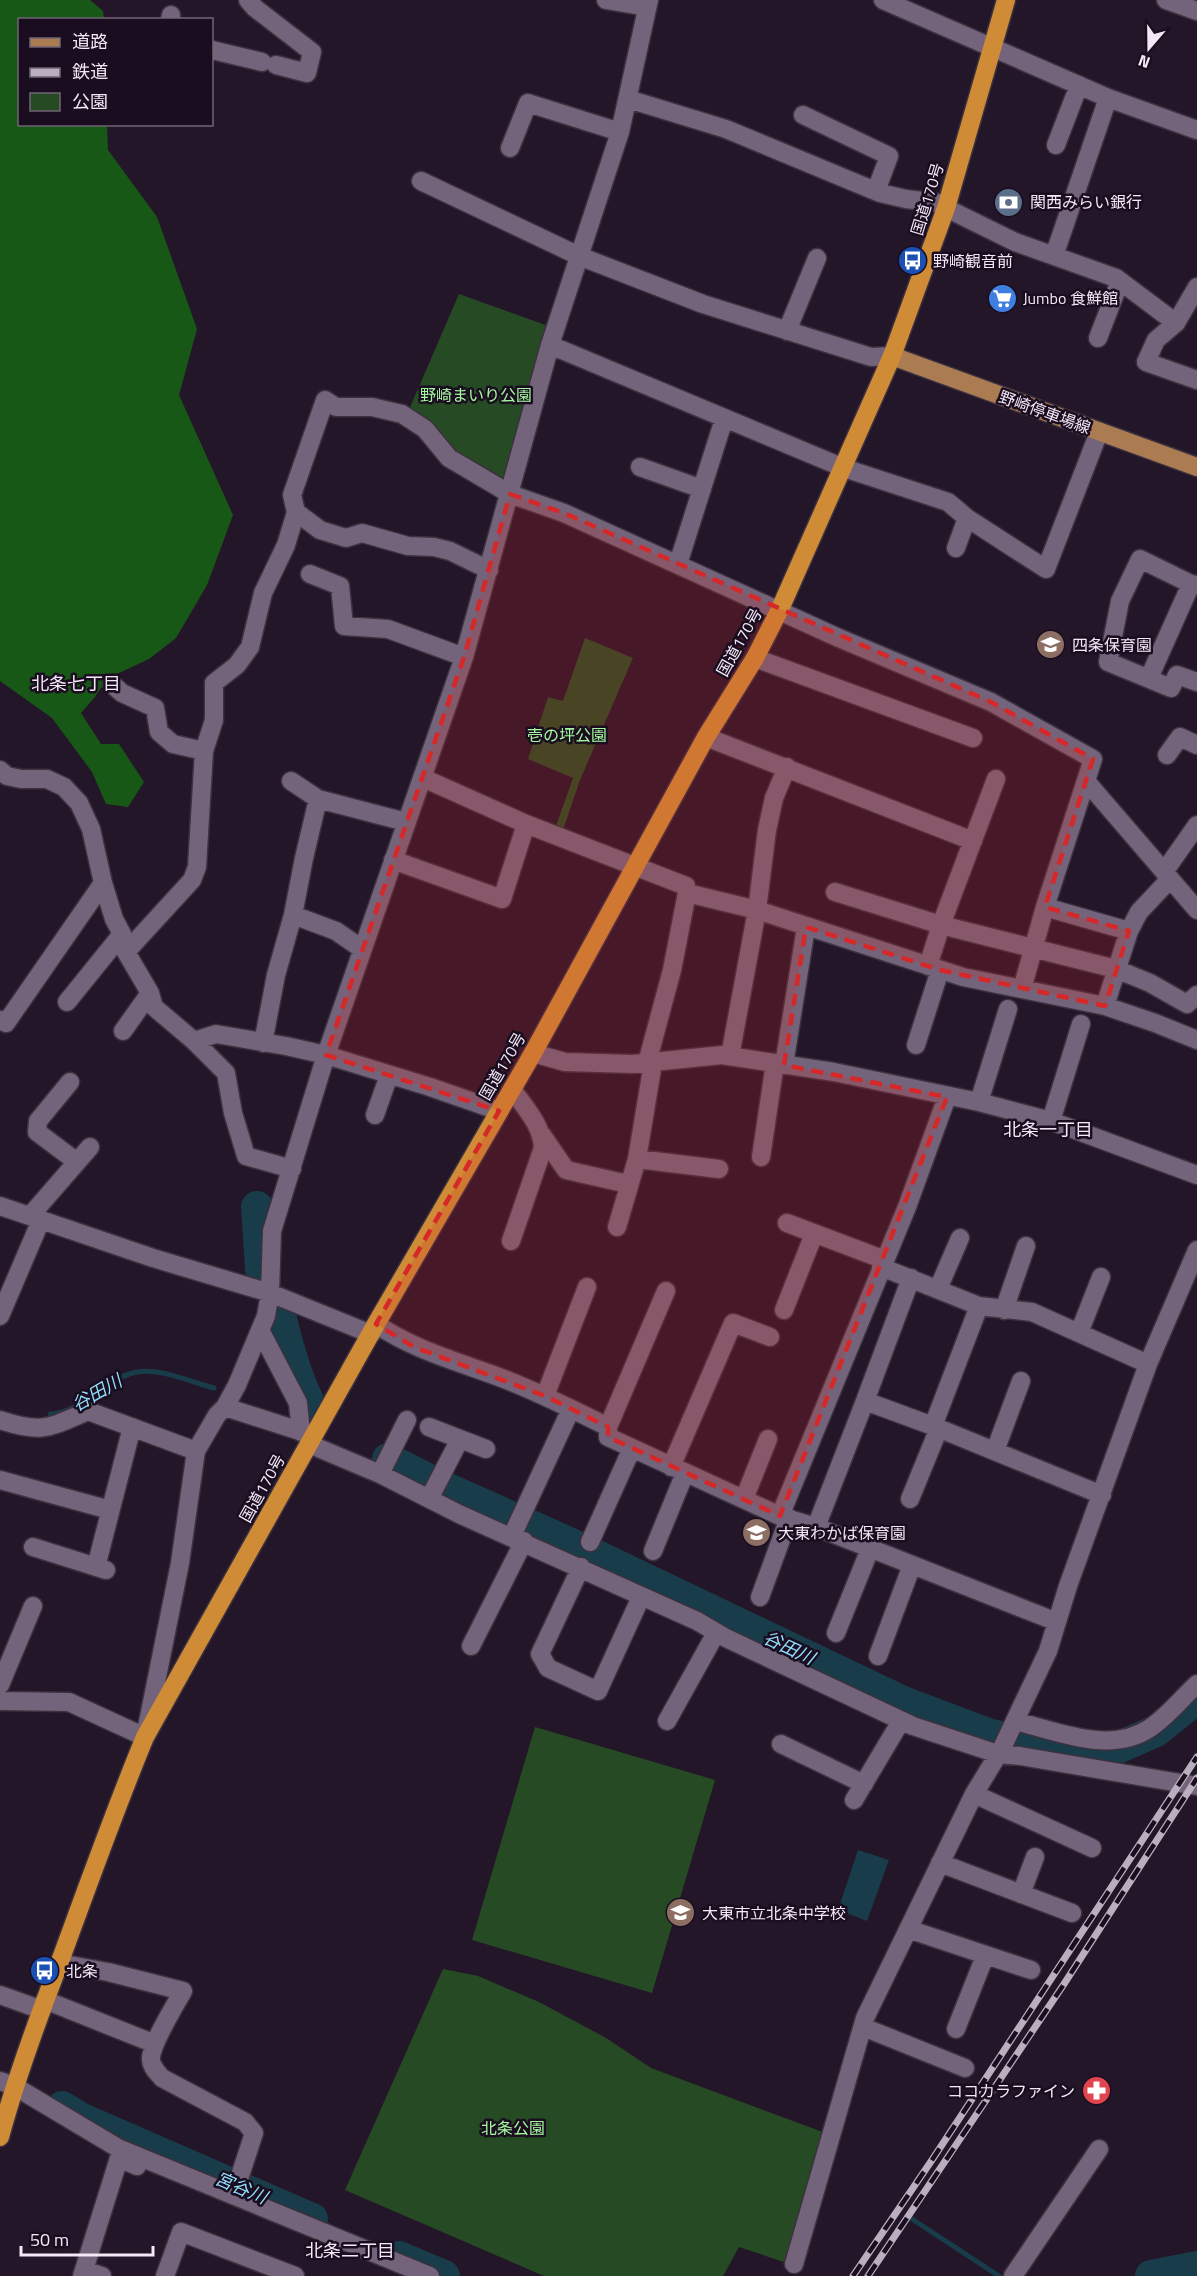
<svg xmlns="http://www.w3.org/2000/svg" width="1197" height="2276" font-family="'Titillium Web','Noto Sans JP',sans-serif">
<rect width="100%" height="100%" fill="#241629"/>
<path fill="#264b24" d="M459 294 551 327 509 482 451 454 408 412Z
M585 638 633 658 580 780 563 830 556 826 573 778 528 759 548 697 563 701Z
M535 1727 715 1780 652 1993 472 1940Z
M443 1969 478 1976 539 2002 606 2038 651 2068 828 2134 787 2263 739 2247 723 2276H544L345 2190Z"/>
<path fill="#185817" d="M0 0H90L103 11 104 19 20 20V124L107 125 108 150 157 217 197 329 179 395 233 515 207 585 176 638 149 659 108 678 94 698 81 713 101 744H119L144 782 128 807 106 804 92 772 52 718 0 681Z"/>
<path fill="#183c49" d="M858 1850 889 1860 867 1921 838 1910Z"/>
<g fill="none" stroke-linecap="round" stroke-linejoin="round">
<path stroke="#183c49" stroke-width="5" d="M50 1414C82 1413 104 1378 137 1372 161 1368 191 1382 214 1388
M912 2219 999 2276"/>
<path stroke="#183c49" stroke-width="32" d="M257 1207 261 1269
M279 1311C285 1338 300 1394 317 1415
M388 1459 437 1484 578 1547 903 1702 988 1734 1036 1746 1108 1752 1156 1731 1197 1698
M62 2107 82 2119 312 2219
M399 2257 444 2276
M1151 2276 1197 2267"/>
<defs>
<path id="minor" d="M248 0 255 8 312 52 307 73 276 65
M606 0 647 7
M883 0 1108 98 1197 130
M1166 0 1197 11
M170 20 171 15
M212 50 262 62
M628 99 726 129 880 193 906 199 947 204
M803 115 889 156 876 191
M1056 145 1079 85
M510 148 528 103 620 132
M421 181 579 256 703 304 871 357 892 356
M946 208 1015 242 1116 278 1176 323
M1054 256 1108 98
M1197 287 1176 323 1156 340 1146 362 1197 380
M787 331 817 258
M1098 338 1120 281
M550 345 844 468 948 502 967 518 1046 569 1099 432
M640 467 702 489
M296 512 320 530 346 538 362 533 408 546 434 547 450 551 489 570
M956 548 967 518
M678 564 724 419
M310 574 340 586 344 626 388 629 464 657
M1197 585 1191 584 1140 559 1120 601 1108 662 1171 688 1177 675 1197 682
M755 658 973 738
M1149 678 1191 584
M112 684 122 693 155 708 159 732 173 744 204 751
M706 737 973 841
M1167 755 1180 737 1197 745
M0 770 7 776 21 779H47L64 787 79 803 91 829 103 883 114 919 122 934 126 952 150 993 154 1007 194 1041 226 1073 233 1113 246 1156 292 1169
M423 778 526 824 686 886 687 893 757 910 963 977 1105 1006 1155 1023 1197 1040
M291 781 318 799 406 822
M1086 781 1197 910
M393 860 502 899 526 824
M1164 872 1197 825
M835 892 941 925 1116 969 1150 983 1187 1004 1197 995
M1045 907 1129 931
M293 915 336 931 362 949
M126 952 192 880 197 867 204 751 214 720V683L237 665 250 647 263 593 286 545 296 512 292 495 325 400 336 407H372L402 414 425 429 449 458 510 494 564 513 839 638 991 702 1093 759 1045 907 1022 989
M928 966 941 925 996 779
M67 1002 122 934
M1105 1006 1129 931 1139 912 1170 879
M0 1020 6 1023 103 883
M123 1031 150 993
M194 1041 216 1034 286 1046 326 1055 430 1087 499 1111
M263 1043 276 975 293 915 304 858 318 799
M916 1045 940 970
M533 1053 565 1062 633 1064 722 1055 834 1072 979 1102 1051 1121 1197 1175
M730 1056 757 910 767 830 774 798 787 767
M647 1063 672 970 687 893
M784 1065 806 927
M70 1082 38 1121 37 1132 77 1162
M979 1102 1008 1009
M375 1115 389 1075
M1051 1121 1081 1024
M542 1135 566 1170 628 1184
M761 1157 775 1063
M637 1159 719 1169
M0 1206 153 1258 270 1293 371 1334
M30 1216 90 1147
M787 1223 885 1260
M617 1227 637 1159 653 1063
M511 1241 543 1148C542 1125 525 1108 512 1089
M881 1267 979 1306 1032 1312 1148 1364
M911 1278 865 1401 933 1426 1102 1495
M938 1289 960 1238
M666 1291 608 1427V1437L780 1516 816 1527 1057 1622
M784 1310 814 1234
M1004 1310 1026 1246
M0 1316 41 1220
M376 1324C414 1350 456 1361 499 1377 536 1391 572 1409 608 1427
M260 1330 298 1403 301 1432
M1079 1333 1101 1277
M545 1396 587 1287
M225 1407 309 1434
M0 1420C43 1434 48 1428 88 1411L196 1451
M933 1426 979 1306
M429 1427 460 1439
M309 1444 380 1474 459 1514 697 1621 726 1638 913 1726 998 1754 1020 1756 1197 1786
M995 1451 1021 1381
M671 1467 733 1323 770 1337
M380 1474 407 1420
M0 1480 110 1510
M429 1499 460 1439 486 1449
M744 1499 768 1439
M910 1499 939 1428
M780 1516 907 1207 947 1097
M816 1527 865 1401
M512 1536 571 1409
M590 1542 632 1448
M33 1547 106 1570
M653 1551 685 1473
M96 1567 132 1427
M581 1567 540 1654 548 1668 598 1691 641 1597
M760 1597 789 1518
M836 1633 870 1549
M471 1646 524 1541
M878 1656 912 1565
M0 1685 33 1606
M0 1701 69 1702 145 1737 180 1563 196 1451 217 1415 225 1407 237 1385 266 1316 270 1293 272 1231 326 1055 464 657 550 345 620 132 649 0
M667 1721 716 1633
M1015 1721C1057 1731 1110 1755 1150 1728 1167 1717 1182 1698 1197 1684
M781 1744 864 1784
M974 1794 1092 1848
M854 1800 901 1721
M940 1863 1072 1913
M1021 1894 1035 1857
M908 1929 1031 1970
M59 1963 108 1972 183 1991C174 2007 153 2041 151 2057 150 2066 157 2072 162 2078L245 2122 254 2133 234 2194
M0 1995 42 2010
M45 2000 155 2044
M863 2027 965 2068
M956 2029 985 1956
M0 2081 14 2086 118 2148 430 2276
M794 2264 865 2018 974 1794 1002 1748 1048 1651 1068 1586 1148 1364 1197 1250
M84 2270 119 2158 137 2166
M82 2276 84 2270 102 2276
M165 2276 181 2232 295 2276
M1013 2276 1099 2149"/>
<path id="major" d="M892 356 1197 467"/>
<path id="highway" d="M0 2137C16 2078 37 2021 59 1964 87 1888 114 1812 145 1737L376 1324 533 1053 706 737 755 658 780 609 892 356 946 208 1006 0"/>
</defs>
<use href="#minor" stroke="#3b313f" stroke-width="21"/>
<use href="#major" stroke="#3b313f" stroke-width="21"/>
<use href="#highway" stroke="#3b313f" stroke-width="21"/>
<use href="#minor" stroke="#74647b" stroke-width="18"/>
<use href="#major" stroke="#ab7b51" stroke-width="18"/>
<use href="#highway" stroke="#cf8b35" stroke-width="18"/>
<defs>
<path id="rail" d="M853 2276 932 2160 1197 1757
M868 2276 1064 1984 1197 1778"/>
</defs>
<use href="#rail" stroke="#baafbe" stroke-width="7"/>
<use href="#rail" stroke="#1a0d1f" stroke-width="4.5" stroke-dasharray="14" stroke-linecap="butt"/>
</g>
<path fill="#d62828" fill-opacity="0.2" stroke="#d62828" stroke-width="4.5" stroke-dasharray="12 8" stroke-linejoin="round" d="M510 494 564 513 991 702 1093 759 1045 907 1129 931 1105 1006 940 970 806 927 784 1065 947 1097 780 1516 608 1437V1427L545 1396 414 1347 376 1324 499 1111 326 1055 464 657Z"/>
<defs>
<symbol id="bank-disc" viewBox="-11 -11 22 22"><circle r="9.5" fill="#5c6f8a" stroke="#1a0d1f"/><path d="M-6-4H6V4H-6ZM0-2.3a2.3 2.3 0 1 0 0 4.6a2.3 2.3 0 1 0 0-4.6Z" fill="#fff"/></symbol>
<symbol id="bus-disc" viewBox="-11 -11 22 22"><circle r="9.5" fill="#1a4fb4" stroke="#1a0d1f"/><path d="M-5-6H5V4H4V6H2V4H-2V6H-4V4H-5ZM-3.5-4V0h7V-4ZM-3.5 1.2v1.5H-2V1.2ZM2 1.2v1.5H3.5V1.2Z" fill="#fff"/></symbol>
<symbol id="supermarket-disc" viewBox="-11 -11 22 22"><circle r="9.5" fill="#3f7fe0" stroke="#1a0d1f"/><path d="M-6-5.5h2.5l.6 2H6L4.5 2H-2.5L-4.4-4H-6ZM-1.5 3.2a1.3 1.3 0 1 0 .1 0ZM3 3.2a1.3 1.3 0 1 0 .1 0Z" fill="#fff"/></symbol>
<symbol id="school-disc" viewBox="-11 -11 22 22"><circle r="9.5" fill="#8d6e63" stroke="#1a0d1f"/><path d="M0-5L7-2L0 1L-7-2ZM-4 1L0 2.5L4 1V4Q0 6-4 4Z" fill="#fff"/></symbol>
<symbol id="pharmacy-disc" viewBox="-11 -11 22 22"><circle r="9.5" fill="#e0444e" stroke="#1a0d1f"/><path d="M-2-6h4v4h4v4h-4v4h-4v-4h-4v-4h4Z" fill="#fff"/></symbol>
</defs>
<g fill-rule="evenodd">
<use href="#bank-disc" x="992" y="186" width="33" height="33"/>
<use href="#bus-disc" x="896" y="244" width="33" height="33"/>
<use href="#supermarket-disc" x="986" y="282" width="33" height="33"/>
<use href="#school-disc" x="1034" y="628" width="33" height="33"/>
<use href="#school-disc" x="740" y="1516" width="33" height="33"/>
<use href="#school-disc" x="664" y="1896" width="33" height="33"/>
<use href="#bus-disc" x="28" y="1954" width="33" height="33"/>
<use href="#pharmacy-disc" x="1080" y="2074" width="33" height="33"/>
</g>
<g text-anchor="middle" stroke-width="5" stroke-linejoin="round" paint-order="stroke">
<g font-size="16" fill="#f2e8f6" stroke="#1a0d1f">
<text transform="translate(927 199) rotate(-73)" y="6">国道170号</text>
<text transform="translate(1045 412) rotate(20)" y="6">野崎停車場線</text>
<text transform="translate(739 642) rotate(-61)" y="6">国道170号</text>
<text transform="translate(502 1066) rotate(-60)" y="6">国道170号</text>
<text transform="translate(262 1488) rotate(-61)" y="6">国道170号</text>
</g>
<g font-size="16" fill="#f2e8f6" stroke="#1a0d1f" text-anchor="start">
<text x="1030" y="208">関西みらい銀行</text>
<text x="933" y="267">野崎観音前</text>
<text x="1023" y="304">Jumbo 食鮮館</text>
<text x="1072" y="651">四条保育園</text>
<text x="778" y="1539">大東わかば保育園</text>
<text x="702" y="1919">大東市立北条中学校</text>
<text x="66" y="1977">北条</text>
<text x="1075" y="2097" text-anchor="end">ココカラファイン</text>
</g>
<g font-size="16" fill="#a4f89e" stroke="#1a0d1f">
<text x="476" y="401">野崎まいり公園</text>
<text x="567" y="741">壱の坪公園</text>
<text x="513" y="2134">北条公園</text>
</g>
<g font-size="18" fill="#f2e8f6" stroke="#1a0d1f">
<text x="76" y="690">北条七丁目</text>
<text x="1048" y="1136">北条一丁目</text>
<text x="350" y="2257">北条二丁目</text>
</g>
<g font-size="18" font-style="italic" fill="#90dffd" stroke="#1a0d1f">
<text transform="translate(97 1393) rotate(-30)" y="6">谷田川</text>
<text transform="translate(789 1648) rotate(25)" y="6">谷田川</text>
<text transform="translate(241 2188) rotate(23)" y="6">宮谷川</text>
</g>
</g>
<rect x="18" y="18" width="195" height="108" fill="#1a0d1f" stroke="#706575" stroke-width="1.5"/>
<rect x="30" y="38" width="30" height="9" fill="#ab7b51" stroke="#706575" stroke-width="1.5"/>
<text x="72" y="48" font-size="18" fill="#f2e8f6">道路</text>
<rect x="30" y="68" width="30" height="9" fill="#baafbe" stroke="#706575" stroke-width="1.5"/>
<text x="72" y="78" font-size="18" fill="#f2e8f6">鉄道</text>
<rect x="30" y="93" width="30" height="18" fill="#264b24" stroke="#706575" stroke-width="1.5"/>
<text x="72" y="108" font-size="18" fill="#f2e8f6">公園</text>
<g transform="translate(1149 48) rotate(200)" stroke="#1a0d1f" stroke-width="4.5" paint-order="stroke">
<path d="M0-4.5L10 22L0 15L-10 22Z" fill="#f2e8f6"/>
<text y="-9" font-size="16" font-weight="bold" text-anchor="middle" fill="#f2e8f6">N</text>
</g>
<path d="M21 2246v9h132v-9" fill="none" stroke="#f2e8f6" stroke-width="3"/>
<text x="30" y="2246" font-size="18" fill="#f2e8f6" stroke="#1a0d1f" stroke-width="4.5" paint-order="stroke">50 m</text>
</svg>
